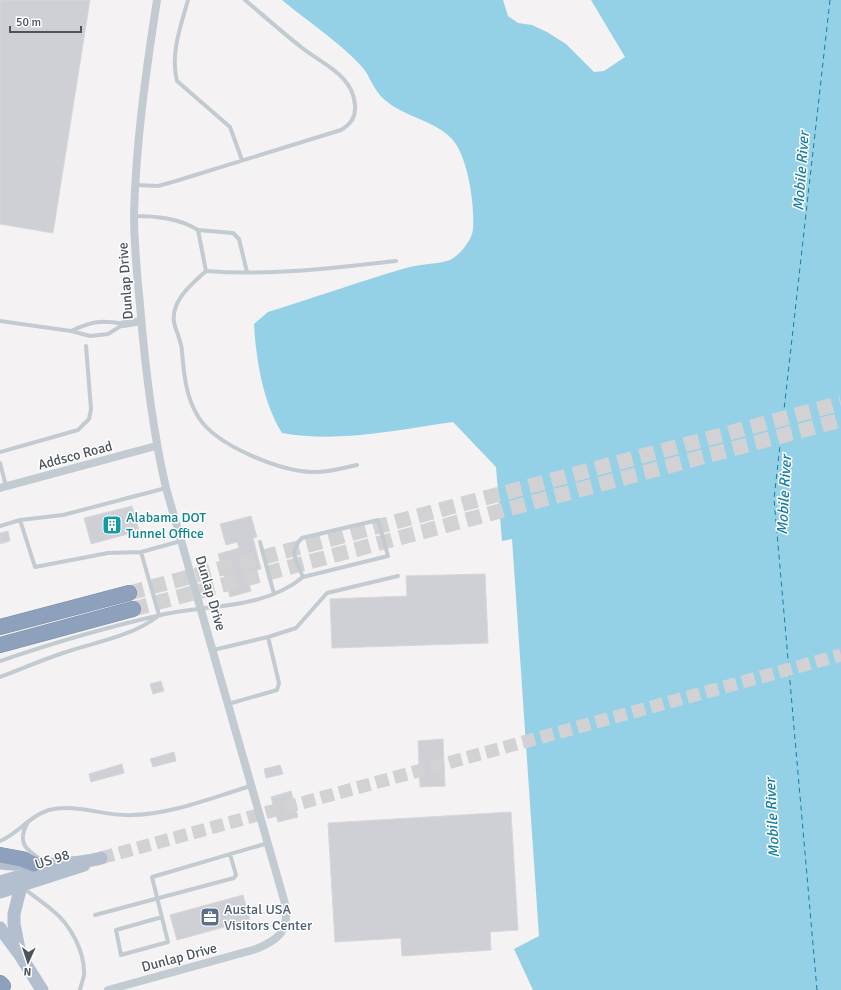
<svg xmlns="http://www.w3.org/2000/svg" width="841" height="990" font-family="Signika,sans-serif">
<rect width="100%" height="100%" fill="#f4f2f2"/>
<path fill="#94d1e7" d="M282 0H503L508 16 518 23 532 25 547 32 566 44 594 72 604 71 625 57 591 0H841V990H533L514 949 539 936 512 539 502 541 496 467 453 422C397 430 338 443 282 433 263 402 256 360 254 324L268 312C314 298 360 281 406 268 418 264 440 264 450 260 460 255 472 240 473 229 475 206 468 156 452 139 434 120 404 117 385 100 373 90 371 78 363 68 342 44 306 20 282 0Z"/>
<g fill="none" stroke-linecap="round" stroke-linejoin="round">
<path stroke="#167ea5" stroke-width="1" stroke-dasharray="5 4" stroke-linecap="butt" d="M817 990 774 499 830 0"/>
</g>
<path fill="#cfd0d5" stroke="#d6d7dc" d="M0 0H90L53 233 0 224Z
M132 506 139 531 91 544 84 518Z
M251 516 257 537 253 538 261 569 246 573 251 591 230 597 218 554 239 548 237 542 226 545 220 524Z
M8 531 10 541 0 544V533Z
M485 574 488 643 332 648 330 599 407 596 406 576Z
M161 681 164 691 153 694 150 684Z
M443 739 445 786 420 787 418 741Z
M174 752 176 761 153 767 150 759Z
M122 764 124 773 91 782 89 774Z
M280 765 283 774 266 778 264 769Z
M291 791 298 817 278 822 271 797Z
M511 812 518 930 490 932 491 950 402 956 401 938 335 942 328 823Z
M243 895 250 920 177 940 170 915Z"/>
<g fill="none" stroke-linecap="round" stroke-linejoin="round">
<path stroke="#d2d2d4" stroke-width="13" stroke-dasharray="13 6" stroke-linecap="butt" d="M101 858 841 655"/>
<path stroke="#d2d2d4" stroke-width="15" stroke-dasharray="15 8" stroke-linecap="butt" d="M129 593 841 403
M133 609 841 420"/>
<defs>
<path id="motorway" d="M0 627 129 593
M0 645 133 609
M0 855 22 859 34 864
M0 983 3 986"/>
</defs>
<use href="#motorway" stroke="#788ca8" stroke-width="16"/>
<path stroke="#c3cbd2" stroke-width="4" d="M188 0C181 25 170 54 177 81L230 127 242 160
M135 185 158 186 176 181 341 130C351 124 356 117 355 105 353 75 322 64 301 47 282 32 264 16 245 0
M134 216C156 216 179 218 198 230L206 271
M198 230 233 233 239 239 247 272
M0 321 71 331 90 336 108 334 124 324
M71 331C92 321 101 320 124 324
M0 452 78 430 89 419 91 409 86 346
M0 463 6 486
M357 465C342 468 327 473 312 472 280 471 217 446 199 418 186 398 184 375 182 352 182 342 176 332 174 322 171 300 192 284 206 271 270 276 333 268 396 261
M20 520 35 567 108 553 141 552 181 541
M378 520 388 556 303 577C297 562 288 552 302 538Z
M0 526 20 520 63 515 166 488
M260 542 274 594
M141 552 159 615
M213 650 268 637 296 628 327 593 398 576
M0 661C53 643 107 627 161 615 208 604 263 610 303 577
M0 677C21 669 42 660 63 653 95 642 130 637 157 617
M228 704 277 690 279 683 268 637
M28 822C16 843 26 850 43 861
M0 841C18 834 29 816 49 810 77 803 105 817 133 815 173 814 213 797 251 786
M22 887C32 895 43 902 52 910 70 924 85 951 84 975 83 980 81 985 80 990
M95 915 234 878 236 875 230 854
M162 917 116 930 121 955 168 942 152 877 268 843"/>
<path stroke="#c3cbd2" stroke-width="8" d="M124 324 141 321
M0 488 156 446
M108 990 256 949C278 940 288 932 286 907L166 488C152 428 145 367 140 305 137 275 134 244 134 214 136 142 146 71 157 0"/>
<path stroke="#b3bfce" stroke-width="13" d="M0 863C26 866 76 865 101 858
M0 882 45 869
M0 892 84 865
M0 928 20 955 42 990
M19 949 14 924V914L21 886"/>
<use href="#motorway" stroke="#8da1bc" stroke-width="15"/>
</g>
<defs>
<symbol id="building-square" viewBox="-11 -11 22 22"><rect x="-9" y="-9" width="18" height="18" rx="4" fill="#0f9aa8" stroke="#fff"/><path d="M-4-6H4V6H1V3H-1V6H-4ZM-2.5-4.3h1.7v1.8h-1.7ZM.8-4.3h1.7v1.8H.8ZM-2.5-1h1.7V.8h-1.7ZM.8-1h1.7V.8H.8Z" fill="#fff"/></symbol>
<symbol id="office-square" viewBox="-11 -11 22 22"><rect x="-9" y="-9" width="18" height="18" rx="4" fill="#5c6f8a" stroke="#fff"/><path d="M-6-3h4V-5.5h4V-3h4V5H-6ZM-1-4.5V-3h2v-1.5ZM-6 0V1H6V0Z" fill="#fff"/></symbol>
</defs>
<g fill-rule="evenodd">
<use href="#building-square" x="101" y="514" width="22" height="22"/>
<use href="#office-square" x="199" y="906" width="22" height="22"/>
</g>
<g text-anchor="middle" stroke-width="3" stroke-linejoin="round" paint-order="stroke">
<g font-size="14" fill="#4a535e" stroke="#fff">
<text transform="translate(125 281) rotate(-94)" y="5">Dunlap Drive</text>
<text transform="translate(75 455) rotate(-15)" y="5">Addsco Road</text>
<text transform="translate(211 593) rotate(74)" y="5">Dunlap Drive</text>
<text transform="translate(52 859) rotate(-18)" y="5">US 98</text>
<text transform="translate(179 957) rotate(-15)" y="5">Dunlap Drive</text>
</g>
<g font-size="14" fill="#0d838f" stroke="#fff" text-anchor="start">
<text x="126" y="522">Alabama DOT<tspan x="126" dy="16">Tunnel Office</tspan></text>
</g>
<g font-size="14" fill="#4e5e75" stroke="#fff" text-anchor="start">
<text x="224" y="914">Austal USA<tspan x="224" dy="16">Visitors Center</tspan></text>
</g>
<g font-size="15" font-style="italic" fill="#167ea5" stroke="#fff">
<text transform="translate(801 171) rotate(-86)" y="5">Mobile River</text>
<text transform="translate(784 495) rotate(-87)" y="5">Mobile River</text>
<text transform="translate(772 818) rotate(-93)" y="5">Mobile River</text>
</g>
</g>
<g transform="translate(28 962) rotate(183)" stroke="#ffffff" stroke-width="3" paint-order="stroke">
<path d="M0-3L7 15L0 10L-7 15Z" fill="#4a535e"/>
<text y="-6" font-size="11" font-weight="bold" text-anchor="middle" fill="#4a535e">N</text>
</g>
<path d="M10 26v6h71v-6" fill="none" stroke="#4a535e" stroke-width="2"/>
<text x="16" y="26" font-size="12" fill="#4a535e" stroke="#ffffff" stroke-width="3" paint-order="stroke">50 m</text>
</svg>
